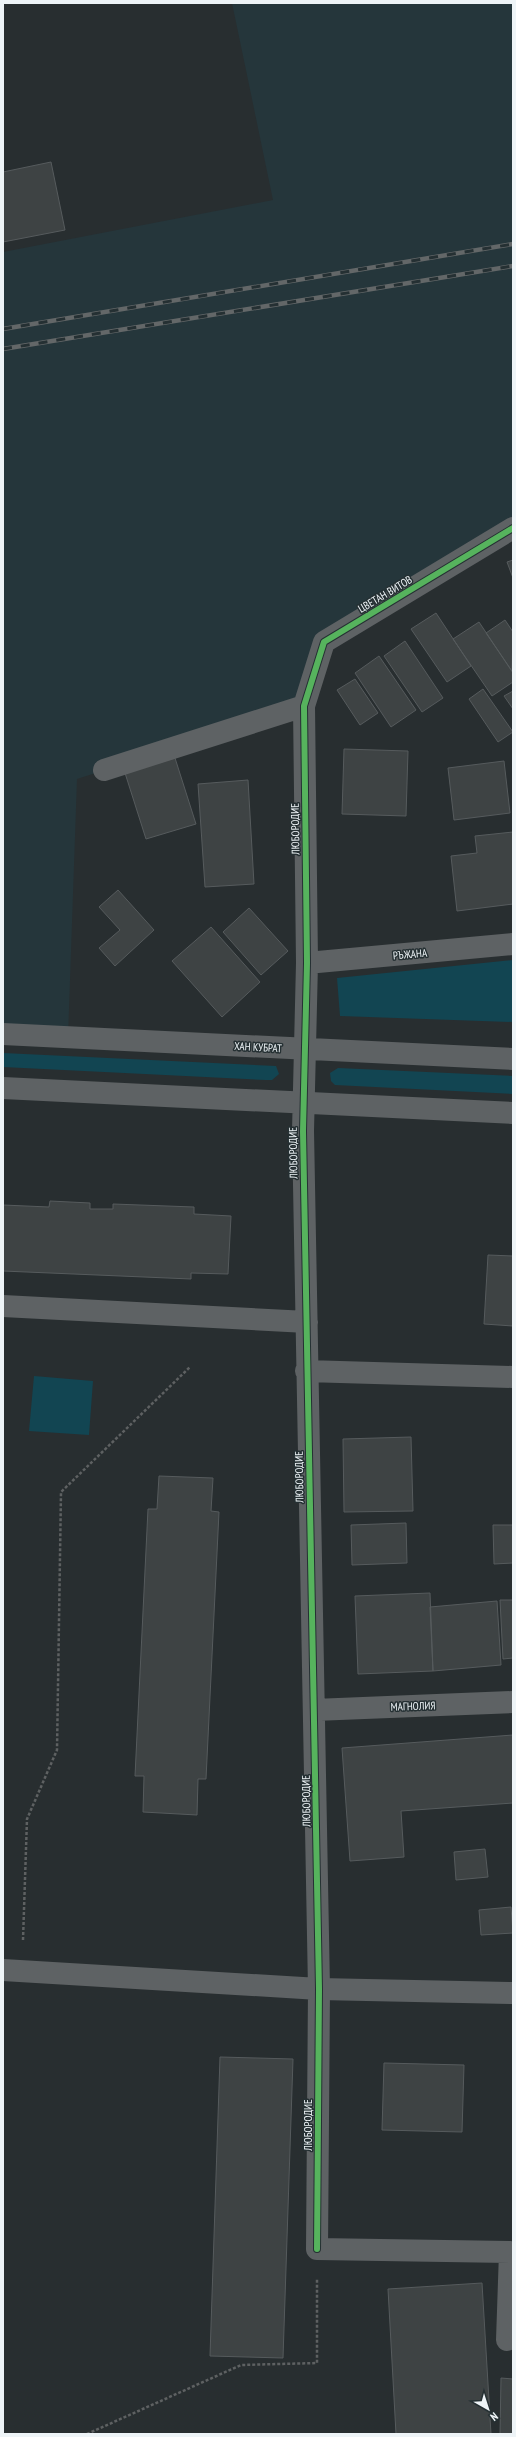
<svg xmlns="http://www.w3.org/2000/svg" width="516" height="2437" font-family="'PT Sans Narrow',sans-serif">
<rect width="100%" height="100%" fill="#282e30"/>
<path fill="#25363b" d="M232 3H513V528L324 642 304 706 77 779 68 1038 3 1034V252L273 200Z"/>
<path fill="#124552" d="M513 960V1022L340 1016 337 978Z
M3 1053 276 1066 279 1074 272 1080H266L3 1067Z
M338 1068 513 1076V1094L335 1085 331 1081 330 1073Z
M34 1376 93 1381 89 1435 29 1431Z"/>
<path fill="#3e4344" stroke="#565b5d" d="M51 162 65 230 3 242V172Z
M513 560V578L507 562Z
M436 613 471 666 447 682 411 629Z
M505 620 513 632 512 671 486 633Z
M479 622 513 673V682L492 696 453 639Z
M405 641 443 698 422 712 384 656Z
M379 656 416 710 391 727 355 673Z
M355 679 378 713 360 725 337 690Z
M483 689 513 732 498 742 469 699Z
M513 691V709L504 696Z
M344 749 408 751 406 816 342 814Z
M175 758 196 824 146 839 125 773Z
M504 761 510 813 454 820 448 768Z
M248 780 254 884 205 887 198 784Z
M513 832V904L457 911 451 856 477 853 475 836Z
M118 890 154 930 115 966 99 948 120 930 99 907Z
M249 908 288 951 261 975 223 932Z
M211 927 260 982 222 1017 172 961Z
M50 1201 90 1203V1209H113V1204L194 1207V1214L231 1216 228 1274 191 1273V1279L3 1271V1205L49 1207Z
M488 1255 513 1256V1326L484 1324Z
M411 1437 413 1511 344 1512 343 1439Z
M159 1476 213 1478 211 1511 219 1512 206 1779H198L197 1815 143 1812 144 1776H135L148 1509H157Z
M406 1523 407 1563 352 1565 351 1525Z
M493 1525H513V1563L494 1564Z
M430 1593 433 1671 358 1674 355 1596Z
M500 1600H513V1658L503 1659Z
M497 1601 501 1665 433 1671 430 1607Z
M513 1735V1803L401 1811 404 1857 350 1861 342 1748Z
M485 1849 488 1877 456 1880 454 1852Z
M511 1907 513 1933 481 1935 479 1910Z
M220 2057 293 2059 283 2358 210 2356Z
M384 2063 464 2065 462 2132 382 2130Z
M482 2283 491 2434H396L388 2289Z
M501 2378 513 2379V2434H500Z"/>
<g fill="none" stroke-linecap="round" stroke-linejoin="round">
<path stroke="#5e6162" stroke-width="2.5" stroke-dasharray="3 2" stroke-linecap="butt" d="M23 1940 27 1819 57 1750 61 1492 190 1367
M87 2434 241 2365 317 2363V2279"/>
<path stroke="#5e6264" stroke-width="22" d="M104 770 304 706
M307 963 513 944
M3 1034 513 1059
M3 1088 513 1113
M3 1306 307 1322
M306 1371 513 1377
M314 1710 513 1702
M3 1970 319 1989 513 1993
M507 2340 510 2252 317 2249 319 1989 303 1131 307 963 304 706 324 642 513 528"/>
<defs>
<path id="rail" d="M3 329 513 244
M3 349 513 266"/>
</defs>
<use href="#rail" stroke="#636768" stroke-width="4.5"/>
<use href="#rail" stroke="#253033" stroke-width="3" stroke-dasharray="9" stroke-linecap="butt"/>
<defs>
<path id="cycleway" d="M317 2249 319 1989 303 1131 307 963 304 706 324 642 513 528"/>
</defs>
<use href="#cycleway" stroke="#253033" stroke-width="8"/>
<use href="#cycleway" stroke="#56b35d" stroke-width="6"/>
</g>
<g text-anchor="middle" stroke-width="3" stroke-linejoin="round" paint-order="stroke">
<g font-size="11" fill="#eef4f7" stroke="#253033">
<text transform="translate(385 594) rotate(-31)" y="4">ЦВЕТАН ВИТОВ</text>
<text transform="translate(295 829) rotate(-91)" y="4">ЛЮБОРОДИЕ</text>
<text transform="translate(410 954) rotate(-5)" y="4">РЪЖАНА</text>
<text transform="translate(258 1047) rotate(3)" y="4">ХАН КУБРАТ</text>
<text transform="translate(293 1153) rotate(-91)" y="4">ЛЮБОРОДИЕ</text>
<text transform="translate(299 1477) rotate(-91)" y="4">ЛЮБОРОДИЕ</text>
<text transform="translate(413 1706) rotate(-2)" y="4">МАГНОЛИЯ</text>
<text transform="translate(306 1801) rotate(-91)" y="4">ЛЮБОРОДИЕ</text>
<text transform="translate(308 2125) rotate(-90)" y="4">ЛЮБОРОДИЕ</text>
</g>
</g>
<rect width="516" height="2437" fill="none" stroke="#eef4f7" stroke-width="8"/>
<g transform="translate(488 2409) rotate(141)" stroke="#253033" stroke-width="3" paint-order="stroke">
<path d="M0-3L7 15L0 10L-7 15Z" fill="#eef4f7"/>
<text y="-6" font-size="11" font-weight="bold" text-anchor="middle" fill="#eef4f7">N</text>
</g>
</svg>
